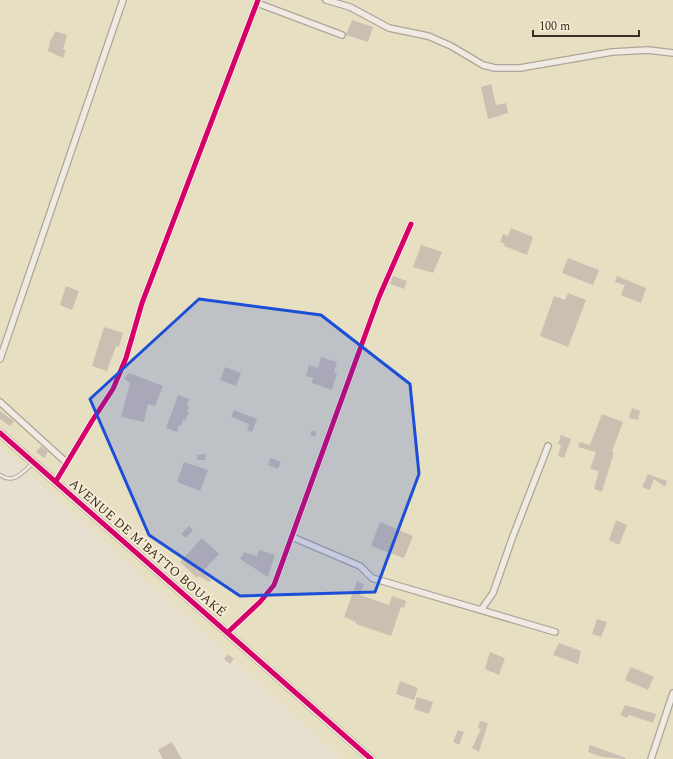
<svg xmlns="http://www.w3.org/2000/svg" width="673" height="759" font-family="Spectral,serif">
<rect width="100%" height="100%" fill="#e7e0d1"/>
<path fill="#e6dfc2" d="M0 0H673V759H342L0 447Z"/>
<path fill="#cbbfb2" d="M352 20 373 27 368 42 346 35Z
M55 31 67 35 63 49 66 50 63 58 48 51 51 38 52 39Z
M491 84 496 105 506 103 508 113 488 119 481 87Z
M511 228 533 237 527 255 504 246 505 244 500 242 503 234 508 236Z
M421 245 442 252 433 273 413 267Z
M568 258 599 270 593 285 562 273Z
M393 276 407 281 404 289 390 284Z
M617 276 646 288 641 303 621 295 625 285 615 282Z
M66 286 79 291 72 310 60 305Z
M568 293 586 300 568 347 540 336 554 296 565 300Z
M104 327 123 333 119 347 116 346 107 371 92 366Z
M321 357 337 362 334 372 337 373 332 390 312 383 313 378 306 376 309 365 318 368Z
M225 367 241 373 236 386 220 380Z
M129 373 163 386 155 406 148 404 144 422 121 417 130 383 124 378Z
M178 395 189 399 187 406H189L187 412H189L185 421 183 420 181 426 179 425 177 432 166 428Z
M632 408 640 411 638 420 629 418Z
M234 410 257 419 252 432 247 430 249 424 231 417Z
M0 411 14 421 10 426 0 419Z
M602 414 623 422 612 451 614 452 602 492 594 489 599 471 590 469 596 452 578 447 580 442 590 445Z
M312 430 317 432 315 437 310 435Z
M561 435 571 439 564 458 558 456 561 445 558 444Z
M41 446 48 452 44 458 36 452Z
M205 454 206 460H197V455Z
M270 458 281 462 278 469 268 465Z
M184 462 208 470 200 491 177 482Z
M648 474 667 481 665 487 654 479 650 490 642 487Z
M102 502 116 513 112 518 99 506Z
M616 520 627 525 619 545 609 540Z
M124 521 132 529 127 533 119 526Z
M380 522 413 536 404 558 371 546Z
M189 526 193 530 186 538 181 534Z
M202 538 219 554 202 572 211 580 210 582 198 576 197 578 180 562Z
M259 550 275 555 268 577 240 559 244 552 257 556Z
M357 581 364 584 360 595 389 605 392 596 406 601 404 608 401 607 391 636 356 624V622L344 617Z
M597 619 607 622 601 637 592 634Z
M559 643 581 651 578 664 553 655Z
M490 652 505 658 499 675 485 669Z
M228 654 234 659 230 664 224 659Z
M631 667 654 677 648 690 625 680Z
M400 681 418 688 414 700 396 694Z
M417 697 433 702 429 714 414 709Z
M625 705 656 714 653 723 629 715 627 718 620 715Z
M480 721 488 723 479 752 472 748 481 729 478 728Z
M458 730 464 732 459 745 453 742Z
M172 742 182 759H163L158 750Z
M590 745 626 758 625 759 602 757 588 752Z"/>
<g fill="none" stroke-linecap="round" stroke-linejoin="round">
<defs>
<path id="service" d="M0 475C13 485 23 472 33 463"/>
<path id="minor" d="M326 0 350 7 389 28 428 36 451 46 483 65 495 68H520L612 52 648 50 673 53
M257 3 342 35
M0 359 123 0
M0 402 67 463
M56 481 92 421 113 389 126 358 142 303 258 0
M292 537 360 566 372 578 555 632
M481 610 493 593 513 536 548 446
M228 632 260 602 274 585 379 297 411 224
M651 759 673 693"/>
<path id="tertiary" d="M0 433 371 759"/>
</defs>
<use href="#service" stroke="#ada599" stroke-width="4.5"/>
<use href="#minor" stroke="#ada599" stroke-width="8"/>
<use href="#tertiary" stroke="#ada599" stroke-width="9"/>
<use href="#service" stroke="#efebe3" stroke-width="2.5"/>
<use href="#minor" stroke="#efebe3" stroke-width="5.5"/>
<use href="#tertiary" stroke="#efebe3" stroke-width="7"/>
<defs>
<path id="cycleway" d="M0 433 371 759
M56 481 92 421 113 389 126 358 142 303 258 0
M228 632 260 602 274 585 379 297 411 224"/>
</defs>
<use href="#cycleway" stroke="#f7eed8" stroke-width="8"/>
<use href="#cycleway" stroke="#d6006c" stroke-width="5"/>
</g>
<path fill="#1d4ed8" fill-opacity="0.2" stroke="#1d4ed8" stroke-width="3" stroke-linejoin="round" d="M199 299 321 315 410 384 419 474 375 592 240 596 149 535 90 399Z"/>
<g text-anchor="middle" stroke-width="3.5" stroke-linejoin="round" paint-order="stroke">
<g font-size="13" fill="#3d2e20" stroke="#f7eed8">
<text transform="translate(148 547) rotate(41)" y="5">AVENUE DE M'BATTO BOUAKÉ</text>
</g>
</g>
<path d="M533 30v6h106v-6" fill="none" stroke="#3d2e20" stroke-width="2"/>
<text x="539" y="30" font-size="12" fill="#3d2e20" stroke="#f7eed8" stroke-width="3" paint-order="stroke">100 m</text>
</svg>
